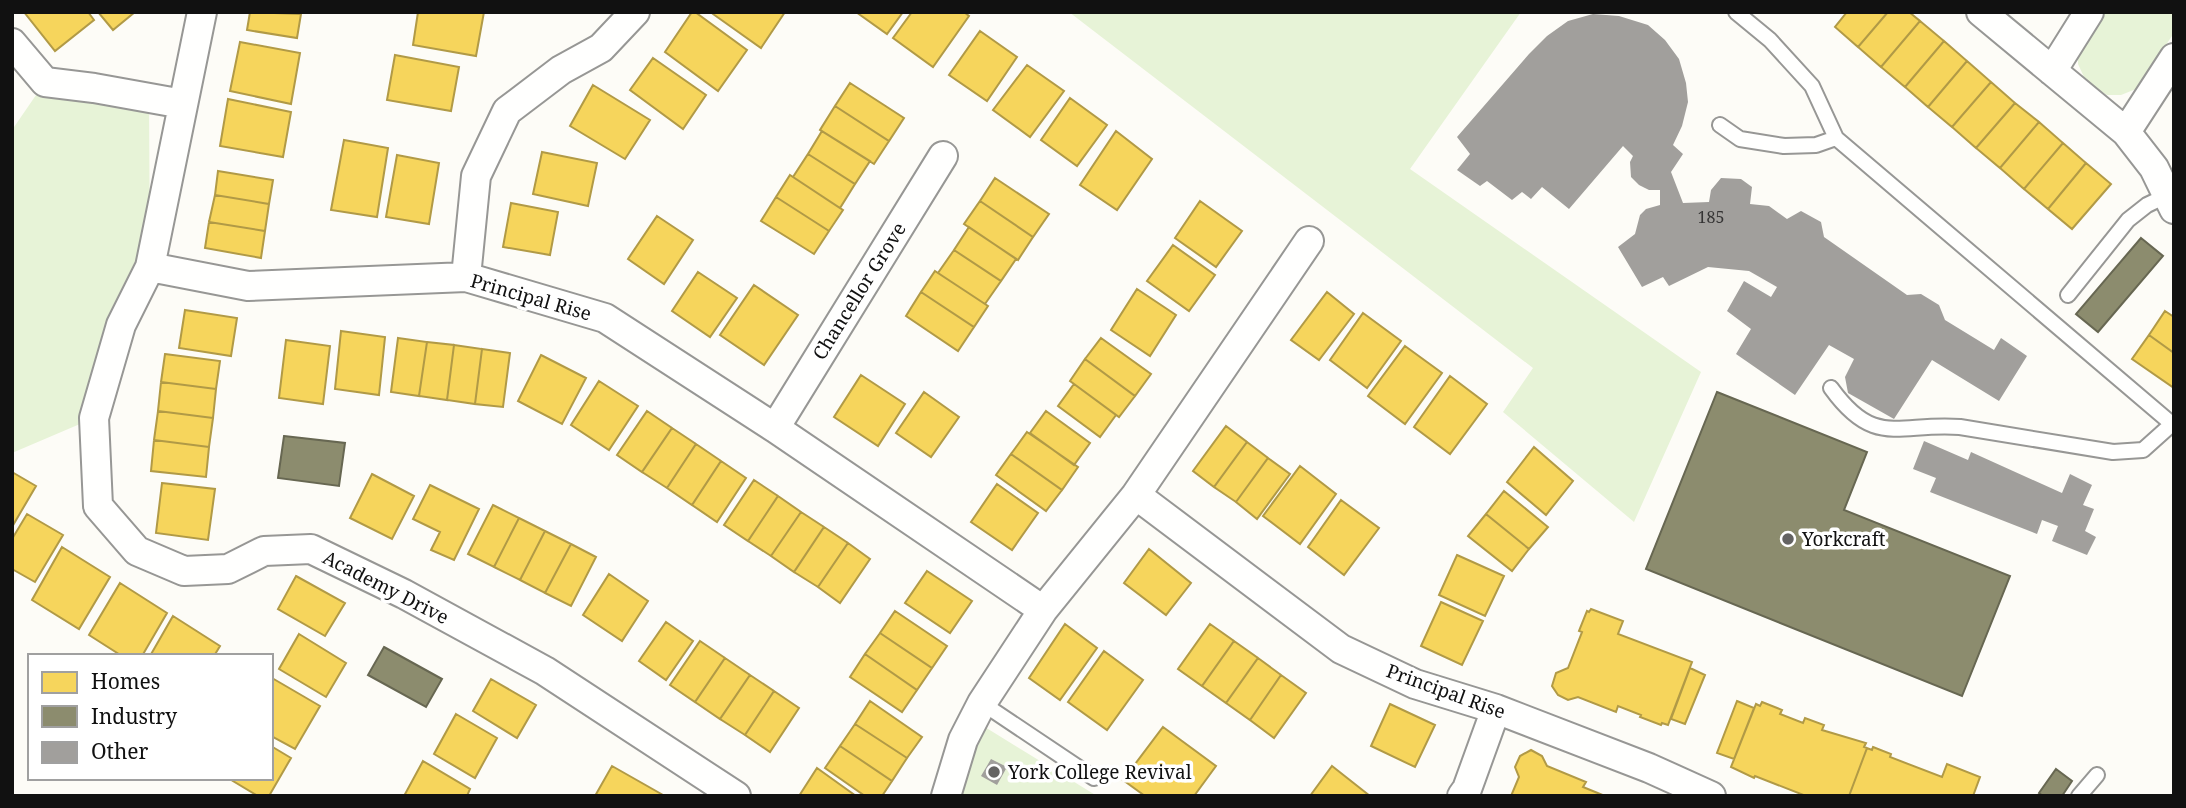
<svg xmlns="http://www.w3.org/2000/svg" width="2186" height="808" font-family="'Noto Serif',serif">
<rect width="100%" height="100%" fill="#fdfcf7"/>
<path fill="#e7f3d7" d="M1069 12H1521L1410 169 1701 372 1634 522 1503 412 1533 368Z
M2101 12H2174V33L2136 89 2121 95H2107L2094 87 2084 77 2078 64V53Z
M45 82 149 98 150 267 94 418 12 453V130Z
M980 724 1097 796H954Z"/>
<path fill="#f6d55c" stroke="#b19a46" stroke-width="2" d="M24 12H88L94 20 55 51Z
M98 12H135L113 30Z
M250 12 301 14 297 38 247 30Z
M418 12H484L476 56 413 45Z
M692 12H695L747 50 718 91 665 52Z
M714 12H785L761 48 713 14Z
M856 12H903L887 34Z
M912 12H964L969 16 933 67 893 38Z
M1847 12H1888L1858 47 1835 27Z
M1888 12H1909L1920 21 1881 67 1858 47Z
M1920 21 1944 41 1905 87 1881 67Z
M980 31 1017 57 987 101 949 75Z
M1944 41 1967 61 1928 107 1905 87Z
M240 42 300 53 291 104 230 91Z
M395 55 459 67 451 111 387 100Z
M653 58 706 95 683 129 630 90Z
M1967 61 1991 82 1952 127 1928 107Z
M1027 65 1064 91 1030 137 993 110Z
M1991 82 2015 103 1976 148 1952 127Z
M850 83 904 118 889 141 835 106Z
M593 85 650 120 625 159 570 126Z
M1070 98 1107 125 1077 166 1041 140Z
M228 99 291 112 283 157 220 146Z
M2015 103 2039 122 2000 168 1976 148Z
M835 106 889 141 874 164 820 130Z
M2039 122 2063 143 2024 189 2000 168Z
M822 131 870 161 855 184 808 154Z
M1116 131 1152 159 1117 210 1080 185Z
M344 140 388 148 377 217 331 210Z
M2063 143 2086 163 2048 209 2024 189Z
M542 152 597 163 588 206 533 194Z
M808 154 855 184 840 208 793 177Z
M397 155 439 163 429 224 386 217Z
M2086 163 2111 184 2072 229 2048 209Z
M218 171 273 180 269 204 215 195Z
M790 175 843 210 829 231 776 197Z
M995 178 1049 214 1033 237 980 201Z
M215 195 269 204 265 231 209 222Z
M776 197 829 231 814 254 761 221Z
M980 201 1033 237 1018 260 964 224Z
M1200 201 1242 231 1216 267 1175 238Z
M511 203 558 212 550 255 503 247Z
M657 216 693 240 664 284 628 259Z
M209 222 265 231 261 258 205 248Z
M969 227 1016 259 1001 281 954 250Z
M1173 245 1215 275 1189 311 1147 281Z
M954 250 1001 281 985 304 938 273Z
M935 271 988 306 974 327 921 292Z
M698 272 737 298 710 337 672 311Z
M754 285 798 315 764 365 720 335Z
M1137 289 1176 315 1150 356 1111 330Z
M921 292 974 327 958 351 906 316Z
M1327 292 1354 314 1319 360 1291 340Z
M185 310 237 318 231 356 179 348Z
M2165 311 2174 317V353L2149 335Z
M1363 313 1401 341 1367 388 1330 360Z
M341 331 385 337 379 395 335 389Z
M2149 335 2174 353V388L2132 359Z
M398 338 427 342 419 396 391 392Z
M1101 338 1151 374 1135 396 1085 359Z
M286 340 330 346 323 404 279 398Z
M427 342 454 345 447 400 419 396Z
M454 345 482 349 475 404 447 400Z
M1405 346 1442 373 1405 424 1368 396Z
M482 349 510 353 503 407 475 404Z
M165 354 220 361 216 389 161 382Z
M541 355 586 378 562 424 518 401Z
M1085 359 1135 396 1119 417 1070 381Z
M861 375 905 404 878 446 834 417Z
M1450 376 1487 404 1450 454 1414 427Z
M599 381 638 406 609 450 571 425Z
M161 382 216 389 213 418 158 411Z
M1074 384 1116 415 1100 437 1058 406Z
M924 392 959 417 931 457 896 433Z
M158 411 213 418 209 447 154 440Z
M647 411 672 428 642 472 617 455Z
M1046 411 1090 443 1074 465 1030 433Z
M1226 426 1247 442 1214 487 1193 471Z
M672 428 696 444 667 488 642 472Z
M1027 432 1078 467 1062 490 1011 454Z
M154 440 209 447 206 477 151 471Z
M1247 442 1268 458 1236 502 1214 487Z
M696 444 721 461 692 505 667 488Z
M1534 447 1573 481 1546 515 1507 482Z
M1011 454 1062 490 1046 511 996 475Z
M1268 458 1290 474 1257 519 1236 502Z
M721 461 746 478 717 522 692 505Z
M1300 466 1336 494 1300 544 1263 516Z
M12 472 36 486 12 527Z
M372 474 414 496 392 539 350 518Z
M754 480 778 496 748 541 724 525Z
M162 483 215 489 208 540 156 533Z
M997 484 1038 513 1012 550 971 522Z
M430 485 479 509 454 560 431 550 440 532 413 519Z
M1504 491 1548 527 1529 549 1486 514Z
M778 496 801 512 771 556 748 541Z
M1341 500 1379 528 1344 575 1308 547Z
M493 505 519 518 494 567 468 554Z
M801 512 824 527 794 572 771 556Z
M27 514 63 535 35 582 12 569V539Z
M1486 514 1529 549 1512 571 1468 536Z
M519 518 545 531 520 580 494 567Z
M824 527 848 543 818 587 794 572Z
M545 531 571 544 545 593 520 580Z
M848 543 870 559 840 603 818 587Z
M571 544 596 557 571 606 545 593Z
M62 547 110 577 79 629 32 600Z
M1149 549 1191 583 1166 615 1124 583Z
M1457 555 1504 576 1485 616 1439 595Z
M927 571 972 601 950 633 905 603Z
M609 574 648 601 622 641 583 615Z
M296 576 345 603 325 636 278 609Z
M120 583 167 613 142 656H122L89 635Z
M1441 602 1483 621 1462 665 1421 646Z
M1591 609 1623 621 1618 634 1692 662 1668 725 1662 723 1661 725 1640 717 1641 715 1618 706 1616 712 1578 697 1568 700 1558 695 1552 686 1556 673 1568 668 1582 632 1579 631 1587 611 1589 612Z
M895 611 947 646 932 668 880 633Z
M173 616 220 646 214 656H150Z
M666 622 693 641 666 680 639 661Z
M1065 624 1097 648 1060 700 1029 678Z
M1210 624 1234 641 1202 686 1178 669Z
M880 633 932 668 917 690 865 654Z
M299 634 346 663 326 697 279 669Z
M700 641 725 658 695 702 670 685Z
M1234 641 1258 658 1226 703 1202 686Z
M1104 651 1143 680 1107 730 1068 702Z
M865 654 917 690 902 712 850 677Z
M725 658 750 675 720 719 695 702Z
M1258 658 1281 675 1250 720 1226 703Z
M1690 668 1705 675 1685 724 1671 719Z
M750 675 774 691 745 735 720 719Z
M1281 675 1306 693 1274 738 1250 720Z
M272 678 320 706 295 749 271 736Z
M491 679 536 705 517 738 473 711Z
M774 691 799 708 770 752 745 735Z
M870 701 922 737 907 758 855 724Z
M1737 701 1754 708 1734 759 1717 753Z
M1762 702 1782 710 1780 714 1803 723 1805 718 1824 725 1822 730 1866 743 1864 747 1867 748 1849 796H1806L1755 776 1754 778 1731 767 1756 704 1760 706Z
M1390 704 1435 725 1415 767 1371 746Z
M456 714 497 738 475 778 434 754Z
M855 724 907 758 892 781 840 746Z
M1163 727 1216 766 1194 796H1145L1123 780Z
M271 746 291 758 269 796H258L228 778H271Z
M840 746 892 781 882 796H865L825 768Z
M1873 747 1891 754 1890 757 1942 777 1947 764 1980 777 1973 796H1849L1867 748 1872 750Z
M1531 750 1542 756 1547 766 1586 782 1583 787 1605 796H1511L1519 777 1515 767 1520 756Z
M423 761 470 789 467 796H404Z
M612 766 663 795 595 796Z
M1332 766 1370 796H1310Z
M817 768 856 796H799Z"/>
<path fill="#8c8c6e" stroke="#676752" stroke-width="2" d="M2141 238 2163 256 2098 332 2076 314Z
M1717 392 1867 452 1844 510 2010 576 1962 696 1646 569Z
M284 436 345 443 339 486 278 478Z
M384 647 442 679 426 707 368 675Z
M2056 769 2072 781 2062 796H2043L2039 793Z"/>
<path fill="#a19f9c" d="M1593 14 1619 16 1648 25 1665 40 1679 59 1686 83 1688 102 1682 126 1673 145 1683 154 1671 172 1683 203 1709 202 1711 190 1721 178 1741 179 1752 187 1750 204 1769 206 1787 219 1801 211 1821 222 1824 237 1907 295 1921 294 1939 305 1945 320 1994 350 2001 338 2027 356 1999 401 1932 360 1894 419 1848 393 1845 377 1854 359 1829 345 1795 395 1736 354 1751 329 1727 311 1744 281 1771 297 1777 287 1749 271 1708 267 1669 286 1663 277 1642 287 1618 247 1635 234 1640 215 1646 209 1660 205V190H1649L1639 185 1631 177 1630 162 1633 156 1623 146 1569 209 1542 187 1531 199 1522 192 1512 200 1487 181 1480 186 1457 170 1470 154 1457 137 1529 54 1547 36 1568 21Z
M1924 441 1968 460 1971 452 2062 493 2070 474 2092 485 2083 505 2094 509 2085 531 2096 537 2087 555 2052 541 2058 526 2042 520 2037 534 1930 492 1936 478 1913 469Z
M991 759 1007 767 997 785 981 776Z"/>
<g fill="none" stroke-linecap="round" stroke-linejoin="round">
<defs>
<path id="lane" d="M1736 12 1770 40 1812 86 1836 138 2172 424 2174 423
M1720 125 1740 139 1784 146 1816 145 1836 138
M2068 295 2128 220 2147 205 2168 195
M1831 388C1875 449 1899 422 1960 427L2113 452 2143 450 2172 424
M982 703 1094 778
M2079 796 2097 775"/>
<path id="street" d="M202 12 150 267 248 286 466 277 605 318 775 428 1043 610
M1981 12 2126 132 2154 168 2174 209
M12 43 45 82 94 88 183 104
M2052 71 2089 12
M2126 132 2174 58
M150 267 121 325 94 418 98 506 137 551 184 571 228 569 264 551 311 549 404 594 545 671 736 796
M466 277 476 176 507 111 561 70 601 48 635 12
M775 428 943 156
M1136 495 1309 241
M946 796 963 740 982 703 1043 610 1136 495 1341 649 1415 684 1496 709 1649 768 1711 796
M1462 796 1467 789 1496 709"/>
</defs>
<use href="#lane" stroke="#979795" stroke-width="18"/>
<use href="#street" stroke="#979795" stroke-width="32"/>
<use href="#lane" stroke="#fffffe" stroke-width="14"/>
<use href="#street" stroke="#fffffe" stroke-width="28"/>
</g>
<g fill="#646362" stroke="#fff" stroke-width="2.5">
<circle cx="1788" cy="539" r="7"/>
<circle cx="994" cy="772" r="7"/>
</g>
<g text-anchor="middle" stroke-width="7" stroke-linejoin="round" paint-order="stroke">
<g font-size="16" fill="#353434">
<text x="1711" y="223">185</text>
</g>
<g font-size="19" fill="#111" stroke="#fff">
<text transform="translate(859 291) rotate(-58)" y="7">Chancellor Grove</text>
<text transform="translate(531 297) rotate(16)" y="7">Principal Rise</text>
<text transform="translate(386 587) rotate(27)" y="7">Academy Drive</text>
<text transform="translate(1446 691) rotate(20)" y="7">Principal Rise</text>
</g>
<g font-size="19" fill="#111" stroke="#fff" text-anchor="start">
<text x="1802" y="546">Yorkcraft</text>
<text x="1008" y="779">York College Revival</text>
</g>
</g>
<rect width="2186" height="808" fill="none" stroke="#111111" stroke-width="28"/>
<rect x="28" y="654" width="245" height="126" fill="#ffffff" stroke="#a0a0a0" stroke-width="2"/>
<rect x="42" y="672" width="35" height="21" fill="#f6d55c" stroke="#a0a0a0" stroke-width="2"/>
<text x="91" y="689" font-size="21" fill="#111111">Homes</text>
<rect x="42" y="706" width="35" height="21" fill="#8c8c6e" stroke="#a0a0a0" stroke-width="2"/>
<text x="91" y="724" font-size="21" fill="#111111">Industry</text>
<rect x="42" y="742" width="35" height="21" fill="#a19f9c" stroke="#a0a0a0" stroke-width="2"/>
<text x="91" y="759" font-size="21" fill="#111111">Other</text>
</svg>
